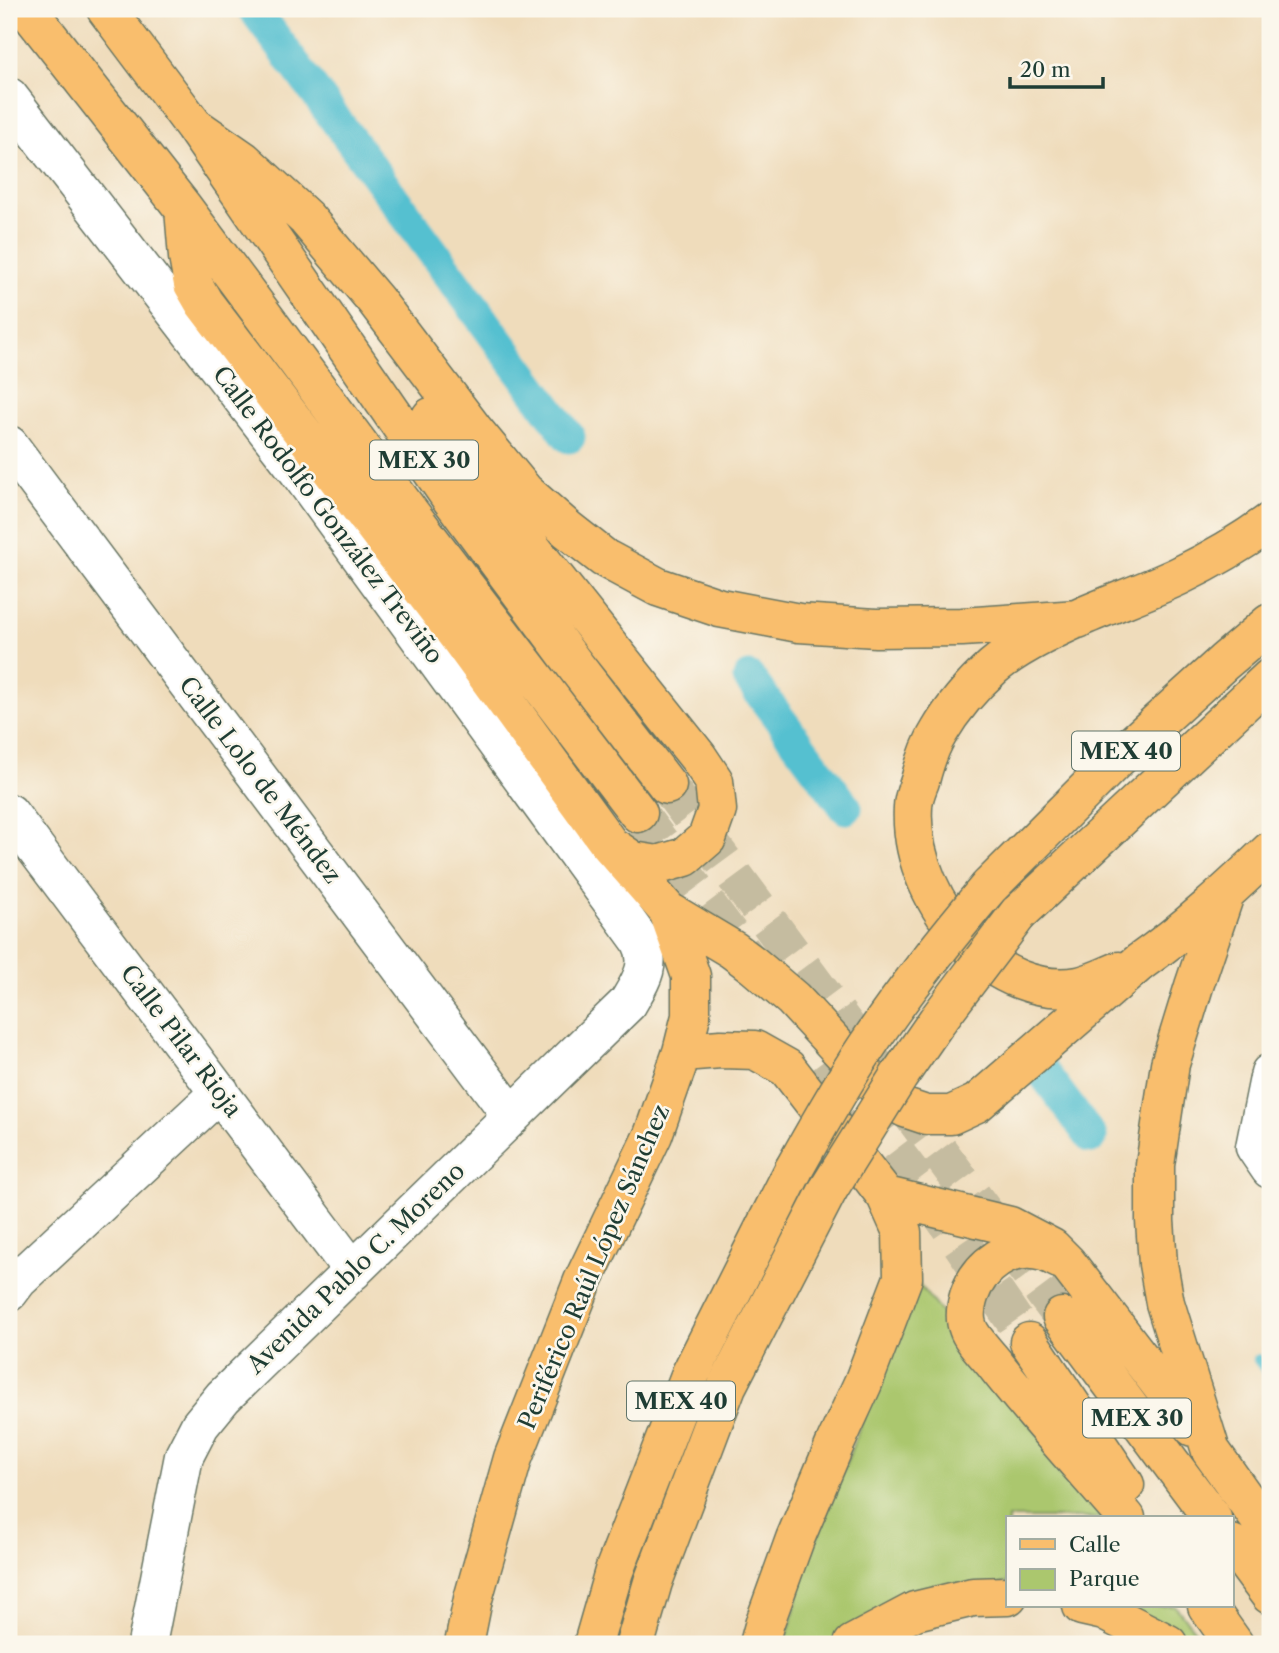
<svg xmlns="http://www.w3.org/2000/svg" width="1279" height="1653" font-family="'Libre Caslon Text',serif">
<rect width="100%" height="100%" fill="#fbf7ec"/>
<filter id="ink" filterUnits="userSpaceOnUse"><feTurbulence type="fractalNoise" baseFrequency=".0143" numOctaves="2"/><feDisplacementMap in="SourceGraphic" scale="14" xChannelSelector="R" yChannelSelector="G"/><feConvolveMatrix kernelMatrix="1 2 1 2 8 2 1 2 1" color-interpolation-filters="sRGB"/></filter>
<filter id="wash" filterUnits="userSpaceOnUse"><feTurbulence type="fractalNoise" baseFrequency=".00686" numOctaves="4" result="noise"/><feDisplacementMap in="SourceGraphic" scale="28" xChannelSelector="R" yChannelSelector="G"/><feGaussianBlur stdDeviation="1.57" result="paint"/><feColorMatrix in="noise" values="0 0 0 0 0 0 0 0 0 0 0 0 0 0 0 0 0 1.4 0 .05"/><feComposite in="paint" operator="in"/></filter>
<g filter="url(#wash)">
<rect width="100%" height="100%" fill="#efdcbb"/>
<path fill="#abc76e" stroke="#658251" stroke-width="2" d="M916 1281 1105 1518H1008V1582L834 1644H785L805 1570Z
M1107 1606H1175L1206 1644H1200Z"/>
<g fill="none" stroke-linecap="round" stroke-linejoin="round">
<path stroke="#55c0d0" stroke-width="10" d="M1258 1360 1270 1376"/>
<path stroke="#55c0d0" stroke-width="33" d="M254 9 569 437
M749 678 846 808
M1039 1067 1091 1137"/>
</g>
</g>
<g filter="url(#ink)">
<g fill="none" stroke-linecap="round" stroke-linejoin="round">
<path stroke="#c5bca0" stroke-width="38" stroke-dasharray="38 19" stroke-linecap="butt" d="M667 785 1062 1317
M638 813 748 959
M825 1060 930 1198 1029 1342"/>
<defs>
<path id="minor" d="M9 97 299 472 640 940C653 964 641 981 628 1003L223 1397 200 1425 184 1456 147 1644
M9 445 512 1116
M9 813 353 1271
M1270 1073 1255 1147 1270 1169
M9 1292 18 1280 220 1092"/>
<path id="major" d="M27 9 184 209 430 540 638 813
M106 9 194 126 452 500 577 668 667 785
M194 126 243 160 306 218 376 301 473 429 525 492 567 529 604 558 658 587 720 608 799 623 876 628 962 627 1078 619
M184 209 188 257 193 284 204 303 460 639 609 844 668 911 733 950 753 965 793 999 844 1054 884 1094 905 1108 926 1115H951L977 1103 1140 962C1187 929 1229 890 1270 851
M431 417 490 496 698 757 714 781 717 810 707 838 685 857 658 865 633 861 614 848
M1225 894 1194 986 1170 1064 1155 1165V1221L1158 1264 1165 1303 1211 1451 1270 1534
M1119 971C1106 976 1093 983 1079 986 1039 993 997 975 969 945 935 908 910 859 913 807 913 798 917 789 920 781 924 765 930 746 939 732 953 708 973 685 993 667 1015 648 1054 629 1081 617 1113 603 1147 591 1179 576 1208 562 1244 541 1270 522
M682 1052 721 1049 755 1050 787 1068 886 1196 902 1232 903 1278 863 1383 835 1444 795 1539 765 1622 759 1644
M886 1196 1010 1226 1052 1248 1067 1263 1193 1427
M1059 1259C1054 1257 1049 1253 1044 1252 1010 1242 979 1266 969 1296 966 1306 964 1318 968 1328 972 1340 989 1356 997 1367 1038 1419 1083 1468 1126 1518
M1062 1317 1212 1518
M1029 1342 1125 1485
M1232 1544 1270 1595
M1082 1606 1104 1611 1168 1644
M1207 1606 1234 1644
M464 1644 473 1599 513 1458 583 1281 653 1135 682 1052 691 1016V976L668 911
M853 1644 915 1611 973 1597 1008 1596"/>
<path id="highway" d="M989 887 1118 758 1224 662 1270 623
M1018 914 1270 678
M593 1644 614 1571 691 1373 794 1169
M635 1644 653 1582 727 1386 828 1190"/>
</defs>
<use href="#minor" stroke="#687563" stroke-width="41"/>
<use href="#major" stroke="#687563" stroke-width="41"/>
<use href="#highway" stroke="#687563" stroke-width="41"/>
<use href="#minor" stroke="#fff" stroke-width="38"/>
<use href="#major" stroke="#f9be6d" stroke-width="38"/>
<use href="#highway" stroke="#f9be6d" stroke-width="38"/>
<defs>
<path id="highway-bridge" d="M794 1169C817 1128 839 1088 865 1049 903 992 945 939 989 887
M828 1190 899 1076 937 1021 1018 914"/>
</defs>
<use href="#highway-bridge" stroke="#687563" stroke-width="41" stroke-linecap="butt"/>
<use href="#highway-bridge" stroke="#f9be6d" stroke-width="38"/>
</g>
</g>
<g text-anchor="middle" stroke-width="5" stroke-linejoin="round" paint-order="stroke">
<g fill="#fbf7ec" stroke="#61756b" stroke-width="2">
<rect x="370" y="440.5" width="108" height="39" rx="5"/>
<rect x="1072" y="731.5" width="108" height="39" rx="5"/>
<rect x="627" y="1381.5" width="108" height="39" rx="5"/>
<rect x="1083" y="1398.5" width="108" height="39" rx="5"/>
</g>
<g font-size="23" font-weight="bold" fill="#1f3d34">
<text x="424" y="468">MEX 30</text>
<text x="1126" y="759">MEX 40</text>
<text x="681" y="1409">MEX 40</text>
<text x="1137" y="1426">MEX 30</text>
</g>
<g font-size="24" fill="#1f3d34" stroke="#fbf7ec">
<text transform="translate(328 515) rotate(53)" y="8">Calle Rodolfo González Treviño</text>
<text transform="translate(260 780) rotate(53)" y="8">Calle Lolo de Méndez</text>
<text transform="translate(181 1041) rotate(53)" y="8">Calle Pilar Rioja</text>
<text transform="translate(594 1267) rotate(-67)" y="8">Periférico Raúl López Sánchez</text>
<text transform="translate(356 1268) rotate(-44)" y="8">Avenida Pablo C. Moreno</text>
</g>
</g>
<rect width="1279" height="1653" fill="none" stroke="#fbf7ec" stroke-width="35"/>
<rect x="1006" y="1516" width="228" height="91" fill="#fbf7ec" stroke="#a3ada2" stroke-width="2"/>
<rect x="1020" y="1539" width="35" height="10" fill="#f9be6d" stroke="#a3ada2" stroke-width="2"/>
<text x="1069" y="1552" font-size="21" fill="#1f3d34">Calle</text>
<rect x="1020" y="1569" width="35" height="21" fill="#abc76e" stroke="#a3ada2" stroke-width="2"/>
<text x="1069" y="1586" font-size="21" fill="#1f3d34">Parque</text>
<path d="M1010 77v10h93v-10" fill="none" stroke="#1f3d34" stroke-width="3.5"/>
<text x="1020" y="77" font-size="21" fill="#1f3d34" stroke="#fbf7ec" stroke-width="5" paint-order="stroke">20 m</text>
</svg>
